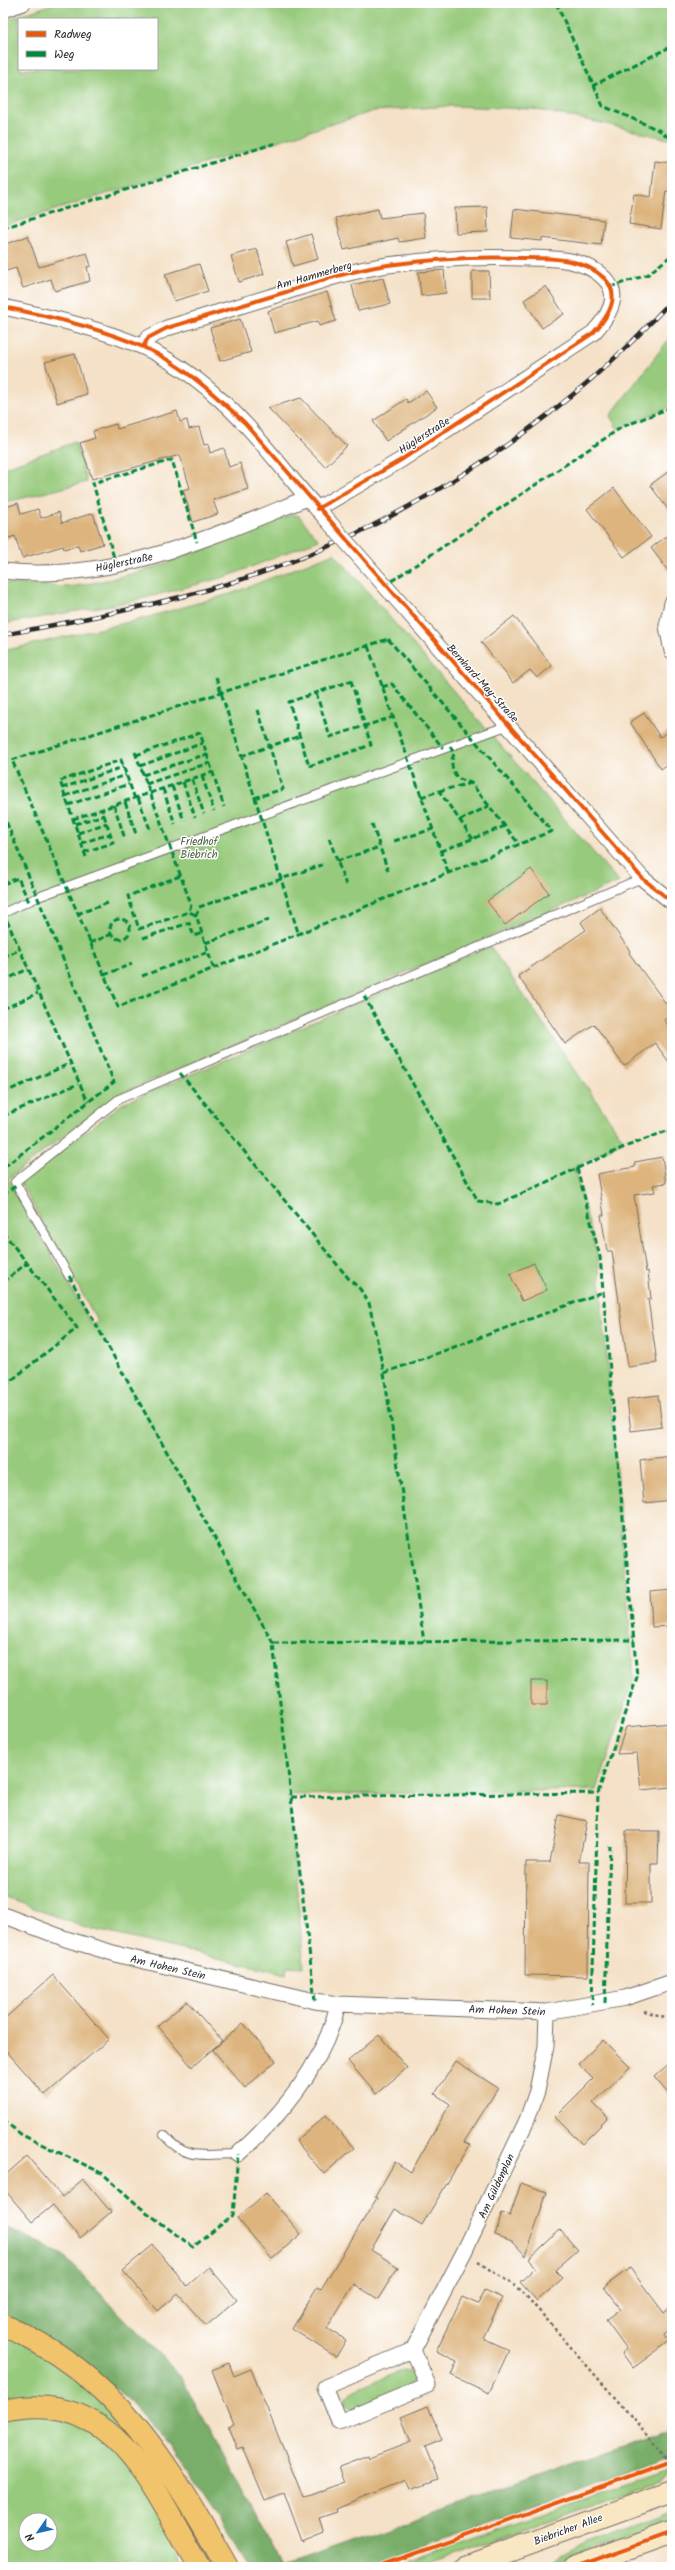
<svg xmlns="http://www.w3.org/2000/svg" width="675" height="2570" font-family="Kalam,sans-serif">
<rect width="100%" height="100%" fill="#fff"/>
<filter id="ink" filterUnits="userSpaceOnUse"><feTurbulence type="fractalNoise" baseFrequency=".025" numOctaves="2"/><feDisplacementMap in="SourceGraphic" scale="8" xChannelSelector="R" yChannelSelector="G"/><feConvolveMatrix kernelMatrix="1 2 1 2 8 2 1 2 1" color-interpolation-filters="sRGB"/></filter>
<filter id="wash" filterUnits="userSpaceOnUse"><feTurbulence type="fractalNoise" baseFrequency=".012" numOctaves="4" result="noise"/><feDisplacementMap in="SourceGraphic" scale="16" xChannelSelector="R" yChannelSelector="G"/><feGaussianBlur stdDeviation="0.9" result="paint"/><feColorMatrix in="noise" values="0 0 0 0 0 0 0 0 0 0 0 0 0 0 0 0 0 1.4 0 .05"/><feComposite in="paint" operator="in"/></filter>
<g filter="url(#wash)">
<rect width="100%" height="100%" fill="#f4e1c7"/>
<path fill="#97ca7b" stroke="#617a53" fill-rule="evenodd" d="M56 3H672V140L606 124 533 109 451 106 374 111 3 226V21ZM19 19H157V69H19Z
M672 335V406L618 429 610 416Z
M75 442 87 482 7 502 3 488V468Z
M291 515H298L319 540 228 576 134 601 3 624V583L70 587 108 580 156 567Z
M334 553 619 882 117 1095 8 1179 92 1325 98 1322 20 1182 122 1104 490 946 624 1141 574 1167 598 1258 634 1677 597 1790 288 1795 304 1967 288 1966 287 1974 83 1927 3 1896V651L138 620 233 593Z
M3 2331 54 2360 113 2406 220 2567H211L179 2509 172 2538 180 2567H3ZM26 2520H50V2544H26Z
M403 2370 410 2371 414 2375 413 2383 408 2388 352 2409 345 2404V2397L351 2392Z
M667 2470 665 2477 658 2482 417 2567H391Z
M672 2510V2521L559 2561 555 2559 588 2542Z"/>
<path fill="#79ae6b" stroke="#526c4b" d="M3 2226 61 2253 182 2378 283 2566 672 2430V2456L365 2567H250L171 2447 129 2400 71 2352 3 2314Z"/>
<g id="blocks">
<path fill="#ddb47d" d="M655 161 672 163V192L666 191 661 229 629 224 634 194 651 197Z
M487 207 488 232 456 233 455 208Z
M378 209 380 218 423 213 426 238 399 242 398 238 344 250 336 218Z
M514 209 604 220 601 245 542 238V241L511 238Z
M311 234 318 259 293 266 286 242Z
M28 236 39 267 87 253 91 266 87 267 90 281 55 291 51 279 23 288 16 268 3 272V245Z
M257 249 264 274 239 282 231 256Z
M199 264 208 291 174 301 165 274Z
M444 270 446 293 421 296 418 272Z
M472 271H489L490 298H472Z
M383 278 390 304 358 311 352 285Z
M546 286 564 314 542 328 524 300Z
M327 292 336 321 319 326 318 321 274 333 268 311Z
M240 319 251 352 220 361 210 328Z
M75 354 87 394 57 403 45 362Z
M426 391 437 407 386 441 373 421 406 399 408 403Z
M301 398 347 446 325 467 268 408Z
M177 411 180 422 187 420 189 429 199 427 204 445 208 444 210 453 224 448 229 467 240 463 248 489 213 500 218 514 193 522 183 490 190 488 180 455 92 479 80 443 95 438 93 431 116 424 117 429Z
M672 469V515L650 485Z
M614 488 651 537 624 557 587 509Z
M18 503 21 514 38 509 41 518 59 512 62 523 93 513 103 544 80 551 78 545 64 549 63 546 22 558 15 536 3 540V508Z
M672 532V576L651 548Z
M514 616 552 666 537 678 530 670 513 683 481 642Z
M644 713 660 737 672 729V761L661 769 630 722Z
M531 869 549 893 505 925 487 901Z
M600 908 630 951 629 953 672 1012 664 1020 672 1031V1066L655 1043 624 1066 594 1024 565 1044 518 976 586 930 581 922Z
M662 1157 666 1183 653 1185 655 1192 634 1195 646 1272 648 1271 651 1299H648L657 1363 628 1367 612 1251H607L601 1215H604L597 1174 635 1167V1162Z
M534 1263 547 1290 522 1301 510 1274Z
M658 1395 662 1427 631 1431 627 1399Z
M672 1456V1500L644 1503 640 1460Z
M672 1590V1626L652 1627 650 1592Z
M531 1681H547V1705H531Z
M672 1723V1787L641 1790 637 1753 617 1754 626 1727Z
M559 1815 587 1821 579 1862H589L588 1976 525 1975 526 1862H550Z
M626 1831H659L658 1863H651V1903H625Z
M53 1975 109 2039 45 2095 3 2047V2020Z
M187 2001 222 2041 192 2067 158 2026Z
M243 2023 276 2061 245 2088 213 2050Z
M379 2035 407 2068 376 2094 348 2061Z
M603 2040 630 2067 593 2103 608 2118 582 2144 555 2117 593 2079 578 2064Z
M456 2061 498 2088 464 2142 470 2145 422 2225 395 2209 371 2250 398 2267 378 2299 354 2284 327 2328 346 2340 336 2357 292 2329 317 2287 321 2289 377 2198 375 2197 395 2162 411 2172 450 2104 435 2094Z
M672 2061V2098L654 2077Z
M326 2115 354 2148 324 2174 296 2141Z
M27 2156 62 2197 83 2179 111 2212 80 2238 53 2205 32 2222 3 2188V2177Z
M521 2183 547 2192 526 2256 512 2241 495 2235 502 2213 510 2216Z
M266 2193 301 2234 272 2259 237 2218Z
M560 2230 578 2250 555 2270 563 2278 537 2301 520 2282 536 2267 529 2259Z
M153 2245 187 2286 209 2267 237 2300 206 2326 178 2294 158 2311 123 2270Z
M630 2268 664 2313 672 2306V2328L664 2334 670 2341 633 2368 622 2353 627 2349 606 2320 621 2309 604 2287Z
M485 2290 502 2298 483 2338 509 2350 489 2393 451 2375 457 2361 436 2351 462 2297 478 2304Z
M229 2363 234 2376 251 2369 303 2497 345 2482 339 2466 368 2455 369 2458 411 2442 401 2417 428 2406 442 2440 425 2447 438 2479 411 2489 407 2480 336 2509 337 2512 319 2518 324 2533 302 2542 284 2493 265 2500 243 2447 238 2449 229 2427 234 2425 212 2370Z"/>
</g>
</g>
<g filter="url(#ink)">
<use href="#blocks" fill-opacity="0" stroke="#716b62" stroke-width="1"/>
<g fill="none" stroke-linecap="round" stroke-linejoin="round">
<defs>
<path id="lane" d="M3 913 38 897 509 725
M69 1276 15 1182 119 1099 642 878
M164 2135C186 2162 206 2154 238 2154"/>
<path id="street" d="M3 10 23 3
M3 307C46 316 103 329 143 347 181 364 217 394 245 424 272 453 295 485 322 514
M143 347 148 338 167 328C207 316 246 304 286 292 320 281 353 270 388 265 432 259 477 256 521 258 549 258 583 257 604 278 623 296 607 318 593 333L401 460 317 509
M371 570 642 878 672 902
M3 571C113 583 208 538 307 498
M672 603 667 626 672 651
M3 1915 66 1939 123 1956 315 2001 338 2004 547 2012 625 1998 672 1982
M238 2154C283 2114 324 2065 338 2004
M413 2350 428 2385 339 2422 325 2387 413 2350 464 2252 527 2120 537 2091 546 2046 547 2012"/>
<path id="secondary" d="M465 2567 672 2492
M575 2567 672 2532"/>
<path id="highway" d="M3 2325C116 2373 169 2465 227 2567
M3 2411C116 2386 152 2487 199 2567"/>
</defs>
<use href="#lane" stroke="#716b62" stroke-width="10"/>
<use href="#street" stroke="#716b62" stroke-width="17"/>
<use href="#secondary" stroke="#716b62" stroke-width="24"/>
<use href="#highway" stroke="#716b62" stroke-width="24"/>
<path stroke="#716b62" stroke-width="2.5" stroke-dasharray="3 3" stroke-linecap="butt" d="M644 2011 672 2019
M478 2262 521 2290 671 2462
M663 2567 672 2564"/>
<use href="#lane" stroke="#fff" stroke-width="8"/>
<use href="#street" stroke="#fff" stroke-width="15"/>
<use href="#secondary" stroke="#f9e7c3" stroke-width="22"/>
<use href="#highway" stroke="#f1c36a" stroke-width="22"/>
<defs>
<path id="rail" d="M3 635C79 620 154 606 227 584 392 534 557 427 672 300"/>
</defs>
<use href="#rail" stroke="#2b2b2b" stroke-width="4.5"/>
<use href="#rail" stroke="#fff" stroke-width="3" stroke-dasharray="9" stroke-linecap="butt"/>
<defs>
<path id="street-bridge" d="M322 514 371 570"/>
</defs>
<use href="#street-bridge" stroke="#716b62" stroke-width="17" stroke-linecap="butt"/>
<use href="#street-bridge" stroke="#fff" stroke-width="15"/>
<path stroke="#00873e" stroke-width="3" stroke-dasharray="6 3" stroke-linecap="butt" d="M556 3 603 106 661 131 672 141
M592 86 672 46
M3 228 276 143
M610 287 647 275 672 255
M116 565 93 483 172 460 197 542
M384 586 622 427 672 407
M388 639 552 831 118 1007 12 760Z
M368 646 448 872
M216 677 299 935
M351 681 371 745 309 766 289 702Z
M382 687 392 684 443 748
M316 693 330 737 393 717
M450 746 454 754C450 763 452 769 457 778L471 783 519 844
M135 752 191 904 189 912 196 915
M136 755 200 733 224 807
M241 756 300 736
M140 766 203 743
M143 775 207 754
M202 776 214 811
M192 779 204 814
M183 782 195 817
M146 784 209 763
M172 786 184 821
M62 788 123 767
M163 789 175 824
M439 791 471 783
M65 796 126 775
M421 797 439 791 473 839
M138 798 150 829
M254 798 283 789 258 710
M125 802 136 834
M68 805 129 784
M114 805 125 839
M3 814 114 1082 3 1168
M73 819 212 772
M460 820 489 806
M75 824 104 815
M372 824 388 871
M78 833 107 823
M329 838 346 885
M394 841 433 829
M81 843 110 834
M441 851 505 826
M84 852 113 843 102 809
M86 857 60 781 121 760 135 799
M337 861 380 847
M180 876 128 896 139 929 189 912
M3 884 18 878 29 902
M199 907 322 865
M198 911 196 915 214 970
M3 912 88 1102
M77 914 108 903
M110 929a10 10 0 1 1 20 0a10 10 0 1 1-20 0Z
M143 938 189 923 194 936 202 933
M90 943 112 934
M205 943 269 920
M3 957 19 950
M104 975 132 964
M142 976 208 952
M3 981 28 969
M364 996 478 1201 498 1204 622 1148 672 1129
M3 1009 38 993
M180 1073 349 1279 360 1289 369 1303 384 1373 424 1642
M3 1093 69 1064
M3 1116 78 1084
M577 1168 600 1257 637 1677 598 1793 592 2005
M3 1195 17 1185
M3 1232 77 1328 3 1387
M69 1276 273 1643 315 2001
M3 1282 27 1263
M384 1373 603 1292
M273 1643 634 1640
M291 1797 598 1793
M605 2003 610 1846
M3 2120 22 2135 102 2173 141 2208 193 2247 233 2215 238 2154"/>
<defs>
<path id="cycleway" d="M3 307C49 316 100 328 143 347 182 364 214 394 245 423L630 864 642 878 672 902
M143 347 148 338 167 328C207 316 246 304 286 292 320 281 353 270 388 265 432 259 477 256 521 258 549 258 583 257 604 278 623 296 607 318 593 333L401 460 317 509
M377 2567 672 2461
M575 2567 672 2532"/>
</defs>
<use href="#cycleway" stroke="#fff" stroke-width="6"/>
<use href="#cycleway" stroke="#e8590c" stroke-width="4"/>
</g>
</g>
<g text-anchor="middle" stroke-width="3" stroke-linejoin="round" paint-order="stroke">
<g font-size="11" fill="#2b2b2b" stroke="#fff">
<text transform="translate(314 275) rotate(-16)" y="4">Am Hammerberg</text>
<text transform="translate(424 435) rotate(-33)" y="4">Hüglerstraße</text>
<text transform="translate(124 562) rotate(-12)" y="4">Hüglerstraße</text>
<text transform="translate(483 683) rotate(48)" y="4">Bernhard-May-Straße</text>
<text transform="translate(168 1967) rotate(13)" y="4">Am Hohen Stein</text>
<text transform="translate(507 2010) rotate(2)" y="4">Am Hohen Stein</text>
<text transform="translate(496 2186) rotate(-65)" y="4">Am Güldenplan</text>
<text transform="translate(568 2529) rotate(-20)" y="4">Biebricher Allee</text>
</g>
<g font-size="11" fill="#516347" stroke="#fff">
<text x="199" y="845">Friedhof<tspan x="199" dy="13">Biebrich</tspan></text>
</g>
</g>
<rect width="675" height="2570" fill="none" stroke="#fff" stroke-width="16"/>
<rect x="18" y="18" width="140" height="52" fill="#ffffff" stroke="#aaaaaa"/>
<rect x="26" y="31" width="20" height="6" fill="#e8590c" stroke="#aaaaaa"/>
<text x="54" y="38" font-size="12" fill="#2b2b2b">Radweg</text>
<rect x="26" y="51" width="20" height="6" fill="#00873e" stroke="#aaaaaa"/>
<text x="54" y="58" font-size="12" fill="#2b2b2b">Weg</text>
<g transform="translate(38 2532) rotate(236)"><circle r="19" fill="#ffffff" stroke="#aaaaaa"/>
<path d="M0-3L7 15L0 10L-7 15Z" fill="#1f6fb2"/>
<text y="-6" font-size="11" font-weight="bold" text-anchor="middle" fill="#2b2b2b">N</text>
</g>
</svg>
